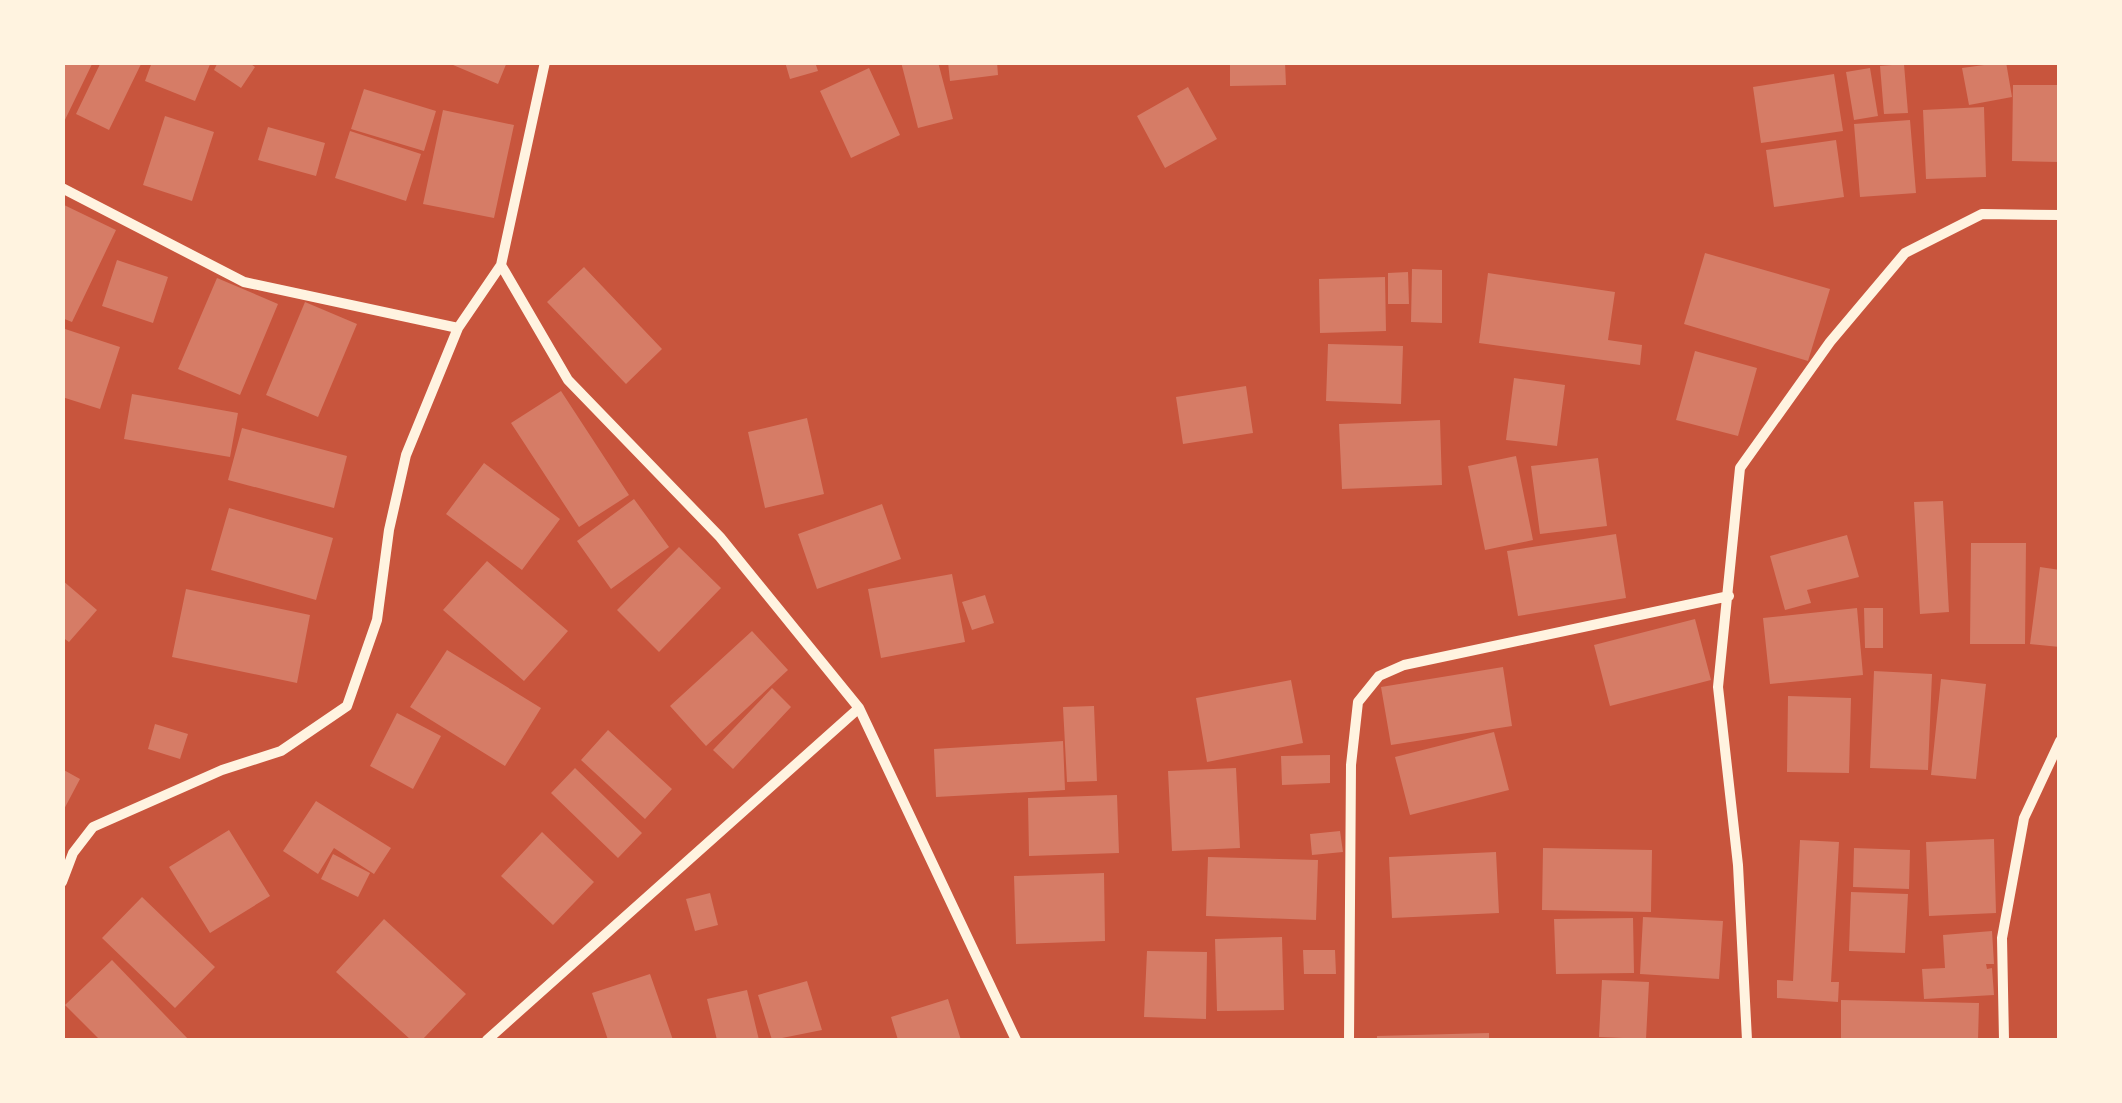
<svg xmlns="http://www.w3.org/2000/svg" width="2122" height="1103" font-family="Manrope,sans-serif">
<rect width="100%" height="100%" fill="#c8553d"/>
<path fill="#d67c66" d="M62 62H93L62 126Z
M101 62H142L109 130 76 114Z
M152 62H211L195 101 145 81Z
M218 62H248L255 67 241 88 214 70Z
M446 62H507L498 84Z
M785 62H815L818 71 790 79Z
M901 62H938L953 119 918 128Z
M948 62H997L998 75 950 81Z
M1230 62H1285L1286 85 1230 86Z
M2006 62 2012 97 1969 105 1962 68Z
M1904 64 1908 113 1884 114 1880 66Z
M869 68 900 135 851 158 820 91Z
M1870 68 1878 116 1854 120 1846 72Z
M1834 74 1843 131 1761 143 1753 87Z
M2013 85H2060V162L2012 161Z
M1188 87 1217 139 1165 168 1137 116Z
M364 89 436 111 424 151 351 129Z
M1984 107 1986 177 1926 179 1923 110Z
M443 110 514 125 494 218 423 204Z
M165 116 214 132 192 201 143 185Z
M1910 120 1916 193 1860 197 1854 124Z
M268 127 325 143 316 176 258 160Z
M350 131 421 154 406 201 335 178Z
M1836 140 1844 197 1774 207 1766 150Z
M62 204 116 230 72 322 62 318Z
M1705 253 1830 289 1808 361 1684 324Z
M117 260 168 277 153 323 102 306Z
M584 267 662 349 626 384 547 302Z
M1412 269 1442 270V323L1411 322Z
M1408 272 1409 304H1388V273Z
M1488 273 1615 292 1608 340 1642 345 1640 365 1479 343Z
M1385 277 1386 331 1320 333 1319 279Z
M217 278 278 304 240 395 178 369Z
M305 302 357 324 318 417 266 395Z
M62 328 120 347 100 409 62 397Z
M1328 344 1403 346 1401 404 1326 401Z
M1695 351 1757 368 1738 436 1676 420Z
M1514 378 1565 385 1557 446 1506 440Z
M1246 386 1253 433 1183 444 1176 397Z
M561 391 629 495 579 527 511 423Z
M132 394 238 413 230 457 124 439Z
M807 418 824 494 765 508 748 432Z
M1440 420 1442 485 1342 489 1339 424Z
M242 428 347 456 334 508 228 480Z
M1516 456 1533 540 1485 550 1468 466Z
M1598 458 1607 526 1540 534 1531 466Z
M484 463 560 519 522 570 446 514Z
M634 499 669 547 611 589 577 541Z
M1943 501 1949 612 1920 614 1914 502Z
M882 504 901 559 817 589 798 534Z
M229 508 333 538 316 600 211 570Z
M1616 534 1626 598 1518 616 1507 551Z
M1847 535 1859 577 1807 590 1811 603 1785 610 1770 556Z
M1971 543H2026L2025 644H1970Z
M679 547 721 588 659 652 617 610Z
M487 561 568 631 524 681 443 610Z
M2040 567 2060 570V647L2030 644Z
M952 574 965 642 881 658 868 589Z
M62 580 97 610 69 642 62 637Z
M186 589 310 615 297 683 172 657Z
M985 595 994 623 972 630 962 602Z
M1857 608 1863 675 1770 684 1763 618Z
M1864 608H1883V648H1865Z
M1695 619 1711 680 1610 706 1594 645Z
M752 631 788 670 706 746 670 706Z
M447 650 541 708 505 766 410 707Z
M1503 667 1512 726 1391 745 1381 687Z
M1874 671 1932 674 1928 770 1870 768Z
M1941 679 1986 684 1976 779 1931 775Z
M1291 680 1303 743 1207 762 1196 698Z
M772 688 791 707 733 769 713 750Z
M1788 696 1851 698 1849 773 1787 772Z
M1094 706 1097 781 1067 782 1063 707Z
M397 713 441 736 413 789 370 766Z
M155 724 188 734 180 759 148 749Z
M608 730 672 789 645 819 581 760Z
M1494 732 1509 790 1410 815 1395 757Z
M1063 741 1065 790 936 797 934 749Z
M1330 755V783L1282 785 1281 756Z
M575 768 642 833 618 858 551 793Z
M1236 768 1240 848 1172 851 1168 771Z
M62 769 80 779 62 813Z
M1117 795 1119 853 1029 856 1028 798Z
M316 801 391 848 374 874 334 848 318 874 283 851Z
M229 830 270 896 210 933 169 867Z
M1340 831 1343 852 1312 855 1310 834Z
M542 832 594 882 553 925 501 876Z
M1994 839 1996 913 1929 916 1926 842Z
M1800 840 1839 842 1831 982H1839L1838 1002 1777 998V980L1793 981Z
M1543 848 1652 850 1651 912 1542 910Z
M1854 848 1910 850 1909 889 1853 887Z
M1496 852 1499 913 1392 918 1389 857Z
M333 854 370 873 358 897 321 879Z
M1208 857 1318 860 1316 920 1206 916Z
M1104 873 1105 941 1016 944 1014 876Z
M1851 892 1908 894 1905 953 1849 951Z
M710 893 718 925 695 931 686 899Z
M142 897 215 967 175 1008 102 938Z
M1643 917 1723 921 1719 979 1640 974Z
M1633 918 1634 973 1556 974 1554 919Z
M384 919 466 994 422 1040H411L336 972Z
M1992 931 1994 964H1986L1987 969 1992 968 1994 995 1924 999 1922 969 1945 968 1943 935Z
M1282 937 1284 1010 1217 1011 1215 939Z
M1303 950H1335L1336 974H1304Z
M1147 951 1207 952 1206 1019 1144 1017Z
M112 960 189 1040H100L65 1005Z
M650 974 673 1040H608L592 993Z
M1602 980 1649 982 1646 1039 1599 1037Z
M807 981 822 1030 772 1040 758 995Z
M747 990 759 1040H717L707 999Z
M948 999 961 1040H898L891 1017Z
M1841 1000 1979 1003 1978 1040H1841Z
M1489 1033V1040H1377V1036Z"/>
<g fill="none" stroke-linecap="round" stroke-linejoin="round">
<path stroke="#fff3e0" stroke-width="10" d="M62 188 244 282 458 328
M501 265 568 380 720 537 859 708 1016 1040
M62 882 73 853 93 827 222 770 281 751 347 706 377 620 389 530 406 455 458 328 501 265 545 62
M487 1040 859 708
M1349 1040 1351 765 1358 702 1379 676 1404 665 1729 596
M1747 1040 1738 865 1718 687 1740 468 1830 342 1905 253 1982 214 2060 215
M2004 1040 2002 938 2024 818 2060 741"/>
</g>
<rect width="2122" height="1103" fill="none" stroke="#fff3e0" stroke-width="130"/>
</svg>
